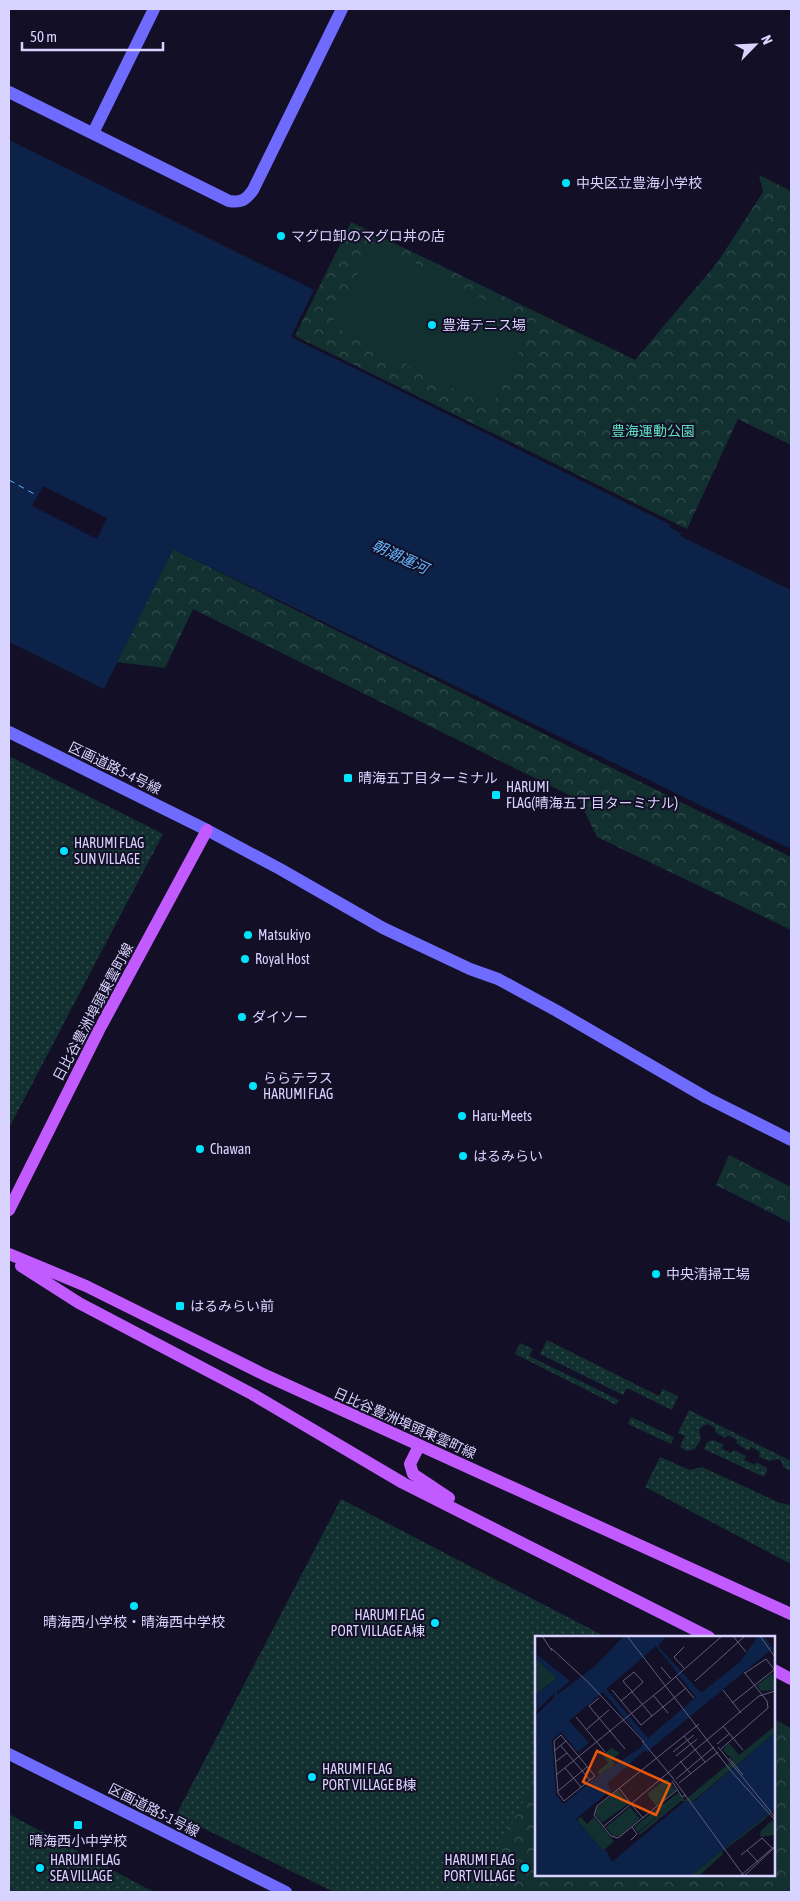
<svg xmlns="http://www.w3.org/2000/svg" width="800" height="1901" font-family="'Asap Condensed','Noto Sans JP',sans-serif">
<defs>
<pattern id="grass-dots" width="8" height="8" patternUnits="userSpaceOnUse" patternTransform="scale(1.25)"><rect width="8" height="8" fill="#12302f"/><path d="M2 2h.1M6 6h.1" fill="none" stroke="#344d4e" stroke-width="1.8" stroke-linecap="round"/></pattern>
<pattern id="park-crowns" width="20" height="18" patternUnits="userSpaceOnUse" patternTransform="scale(1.25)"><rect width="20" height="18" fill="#12302f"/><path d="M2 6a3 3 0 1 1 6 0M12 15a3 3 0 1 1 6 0" fill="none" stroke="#344d4e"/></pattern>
</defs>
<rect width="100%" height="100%" fill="#130f26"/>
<path fill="url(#grass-dots)" d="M9 756 163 834 9 1128Z
M547 1340 659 1396 663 1389 678 1396 672 1410 627 1388 623 1395 540 1354Z
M520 1343 533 1349 529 1356 619 1400 616 1405 515 1354Z
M689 1410 791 1461 790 1471 783 1467 782 1462 778 1459 769 1461 759 1457 760 1452 751 1447 749 1451 736 1443 737 1440 728 1435 725 1438 715 1432V1428L708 1424 703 1426 699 1430 701 1439 695 1449 687 1451 680 1447 685 1436 678 1433Z
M631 1417 674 1437 671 1444 628 1424Z
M713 1440 724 1445 721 1448 731 1453 734 1450 746 1456 744 1460 755 1465 756 1462 767 1468V1472L764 1477 704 1449 707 1442Z
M660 1457 690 1470 702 1467 780 1503 791 1505V1564L645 1487Z
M341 1499 606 1637H536V1792L476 1892H334L176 1815Z
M9 1814 146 1888 155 1892H9Z"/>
<path fill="url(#park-crowns)" d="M759 175 791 191V445L738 419 687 529 295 336 351 222 635 360 717 263 763 192Z
M173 549 791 857V930L597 837 579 800 193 609 165 668 117 662Z
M729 1155 791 1187V1223L716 1185Z
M774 1719 791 1728V1892H476L536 1777V1875H774Z"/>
<path fill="#12302f" d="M374 242 533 325 491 408 331 325Z"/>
<path fill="#0c2248" d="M9 140 314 290 291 337 669 524 670 527 681 533 680 536 791 590V849L173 549 104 689 9 642Z"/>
<path fill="#130f26" d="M43 486 107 518 97 539 32 506Z"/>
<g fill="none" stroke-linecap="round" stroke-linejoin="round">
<path stroke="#62b6ff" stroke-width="1" stroke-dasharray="6 5" stroke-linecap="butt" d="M9 480 38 496"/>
<path stroke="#6f6bff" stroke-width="12" d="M9 92 229 201C241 203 246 200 253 190L342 9
M93 133 154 9
M9 732 207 830 280 869 383 928 470 969 498 979 557 1011 707 1098 791 1140
M9 1754 286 1892"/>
<path stroke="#c25bff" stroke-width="12" d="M9 1210 99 1030 207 830
M9 1254 86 1286 265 1375 791 1614
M21 1266 79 1303 252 1394 403 1483 709 1637
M419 1446 410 1464 413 1474 449 1498
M774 1670 791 1679"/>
</g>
<g fill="#00e5ff" stroke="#130f26" stroke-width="2">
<circle cx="566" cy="183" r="5"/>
<circle cx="281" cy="236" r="5"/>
<circle cx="432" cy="325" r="5"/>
<rect x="343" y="773" width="10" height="10" rx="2.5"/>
<rect x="491" y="790" width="10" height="10" rx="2.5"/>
<circle cx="64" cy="851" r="5"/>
<circle cx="248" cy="935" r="5"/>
<circle cx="245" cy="959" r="5"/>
<circle cx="242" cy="1017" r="5"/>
<circle cx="253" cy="1086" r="5"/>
<circle cx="462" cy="1116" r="5"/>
<circle cx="200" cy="1149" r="5"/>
<circle cx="463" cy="1156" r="5"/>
<circle cx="656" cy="1274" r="5"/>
<rect x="175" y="1301" width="10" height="10" rx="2.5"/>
<circle cx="134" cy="1606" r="5"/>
<circle cx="435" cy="1623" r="5"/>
<circle cx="312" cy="1777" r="5"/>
<rect x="73" y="1820" width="10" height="10" rx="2.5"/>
<circle cx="40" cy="1868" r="5"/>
<circle cx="525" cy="1868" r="5"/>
</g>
<g text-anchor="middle" stroke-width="4" stroke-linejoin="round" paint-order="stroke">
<g font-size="14" fill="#d9d4ff" stroke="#130f26" text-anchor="start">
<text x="576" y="188">中央区立豊海小学校</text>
<text x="291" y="241">マグロ卸のマグロ丼の店</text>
<text x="442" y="330">豊海テニス場</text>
<text x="358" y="783">晴海五丁目ターミナル</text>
<text x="506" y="792">HARUMI<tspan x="506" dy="16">FLAG(晴海五丁目ターミナル)</tspan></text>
<text x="74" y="848">HARUMI FLAG<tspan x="74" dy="16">SUN VILLAGE</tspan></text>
<text x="258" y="940">Matsukiyo</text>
<text x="255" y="964">Royal Host</text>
<text x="252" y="1022">ダイソー</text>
<text x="263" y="1083">ららテラス<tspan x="263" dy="16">HARUMI FLAG</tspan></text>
<text x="472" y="1121">Haru-Meets</text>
<text x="210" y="1154">Chawan</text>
<text x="473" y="1161">はるみらい</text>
<text x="666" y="1279">中央清掃工場</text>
<text x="190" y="1311">はるみらい前</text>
<text x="425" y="1620" text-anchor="end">HARUMI FLAG<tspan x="425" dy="16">PORT VILLAGE A棟</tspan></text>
<text x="134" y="1627" text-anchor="middle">晴海西小学校・晴海西中学校</text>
<text x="322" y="1774">HARUMI FLAG<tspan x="322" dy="16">PORT VILLAGE B棟</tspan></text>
<text x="78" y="1846" text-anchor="middle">晴海西小中学校</text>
<text x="50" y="1865">HARUMI FLAG<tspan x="50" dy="16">SEA VILLAGE</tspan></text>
<text x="515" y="1865" text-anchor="end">HARUMI FLAG<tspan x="515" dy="16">PORT VILLAGE</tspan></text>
</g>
<g font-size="14" fill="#5fe0c0" stroke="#130f26">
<text x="653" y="436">豊海運動公園</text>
</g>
<g font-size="14" fill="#d9d4ff" stroke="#130f26">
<text transform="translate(115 768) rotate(26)" y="5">区画道路5-4号線</text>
<text transform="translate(93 1012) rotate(-62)" y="5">日比谷豊洲埠頭東雲町線</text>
<text transform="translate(405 1423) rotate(24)" y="5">日比谷豊洲埠頭東雲町線</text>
<text transform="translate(154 1810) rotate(27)" y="5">区画道路5-1号線</text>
</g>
<g font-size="15" font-style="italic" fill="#62b6ff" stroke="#130f26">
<text transform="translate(400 557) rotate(25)" y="5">朝潮運河</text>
</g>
</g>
<g transform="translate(535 1636)">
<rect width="240" height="240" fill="#130f26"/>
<path d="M122 150 131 162 121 170 112 158ZM83 154 93 168 67 187 60 178 61 172ZM143 157 146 160 103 196 99 191ZM95 171 105 183 85 200H78L71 191ZM238 184 240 199 225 201 226 194Z" fill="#12302f"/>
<path d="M0 22 22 42 0 59ZM240 90V97L157 166 146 165 105 199 103 197 146 160 150 164 198 124 188 114 194 107 204 119ZM76 112 85 117 77 124 80 128 66 140 62 136 73 127 68 119ZM132 143 141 154 131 162 122 150ZM240 172 230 183 187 216 188 218 164 240H155ZM46 181 52 188 59 181 79 205 68 215 42 184Z" fill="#12302f"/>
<path d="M237 37 240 54 226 55 222 49Z" fill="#12302f"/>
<path d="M89 0H132L123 10 166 57 205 26 223 0H229L238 12 112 116 110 114 72 148 76 154 41 183 68 215 71 214 77 226 150 165 158 166 240 97V172L155 240H0V80L19 62 20 56 0 76V59L5 55 3 52 6 55 22 42 0 22V17L35 45 22 56V59L60 30ZM121 10 161 61 113 102 71 53ZM68 56 109 105 105 112 64 139 29 168 21 159 17 104 26 96 43 116 54 107 34 85Z" fill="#0c2248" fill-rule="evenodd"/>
<path fill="none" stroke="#0c2248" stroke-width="2.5" d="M17 37 25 40 21 51M52 43 94 7M0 62 20 49 22 69 49 46M21 65 100 0M0 101 5 85 19 67M0 107 6 86 19 68M219 153 240 136M0 168 17 172H37L68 153M0 174 12 182 51 240M174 189 214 157M110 240 171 191"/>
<path fill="none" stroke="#625e7d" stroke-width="1" d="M7 0 17 15M92 0 196 135 240 184M198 0 211 16M225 0 240 21M16 12 55 48M126 31 136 43M149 32 139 21 149 11M210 37 231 23 239 33M141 41 159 62M160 45 210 0M53 46 109 106M130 50 187 0M77 54 106 89 151 52M188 54 206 77M118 59 133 77M64 62 54 70 90 113M86 65 87 64 91 61 94 58 97 56 108 46 99 36 88 45 92 50 97 55V56L117 80M197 67 240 33M41 81 70 116M188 90 208 114M52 93 74 74M26 99 60 140 29 165 23 157 19 105ZM149 100 170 126M107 105 137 141 209 240M182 108 194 98M26 110 55 144M183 111 240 181M186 113 233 72 232 65 209 36M19 115 31 105M138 116 159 99M141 120 162 103M194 122 208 139M145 125 156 138M20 126 32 117M30 132 46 151M21 139 130 50M141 143 179 111M137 145 147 161 151 159M144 147 183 116M84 152 96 168M142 154 83 202 76 200 59 179 62 170 164 88M23 155 52 131M96 168 224 60 240 55M69 190 96 168 108 182M96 204 102 198 97 191M212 214 223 226M206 219 227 202 237 212M205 240 240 210M209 240 240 211"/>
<path fill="#e8590c" fill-opacity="0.15" stroke="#e8590c" stroke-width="2.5" d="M62 115 135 148 121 179 48 146Z"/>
<rect width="240" height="240" fill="none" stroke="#d9d4ff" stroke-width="2.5"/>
</g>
<rect width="800" height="1901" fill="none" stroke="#d9d4ff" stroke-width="20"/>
<g transform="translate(755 45) rotate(66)" stroke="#130f26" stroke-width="4" paint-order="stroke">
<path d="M0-4L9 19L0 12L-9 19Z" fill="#d9d4ff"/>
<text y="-8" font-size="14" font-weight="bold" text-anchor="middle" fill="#d9d4ff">N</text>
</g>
<path d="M22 42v8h141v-8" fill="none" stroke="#d9d4ff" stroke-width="2.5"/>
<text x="30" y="42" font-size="15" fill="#d9d4ff" stroke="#130f26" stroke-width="4" paint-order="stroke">50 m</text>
</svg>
